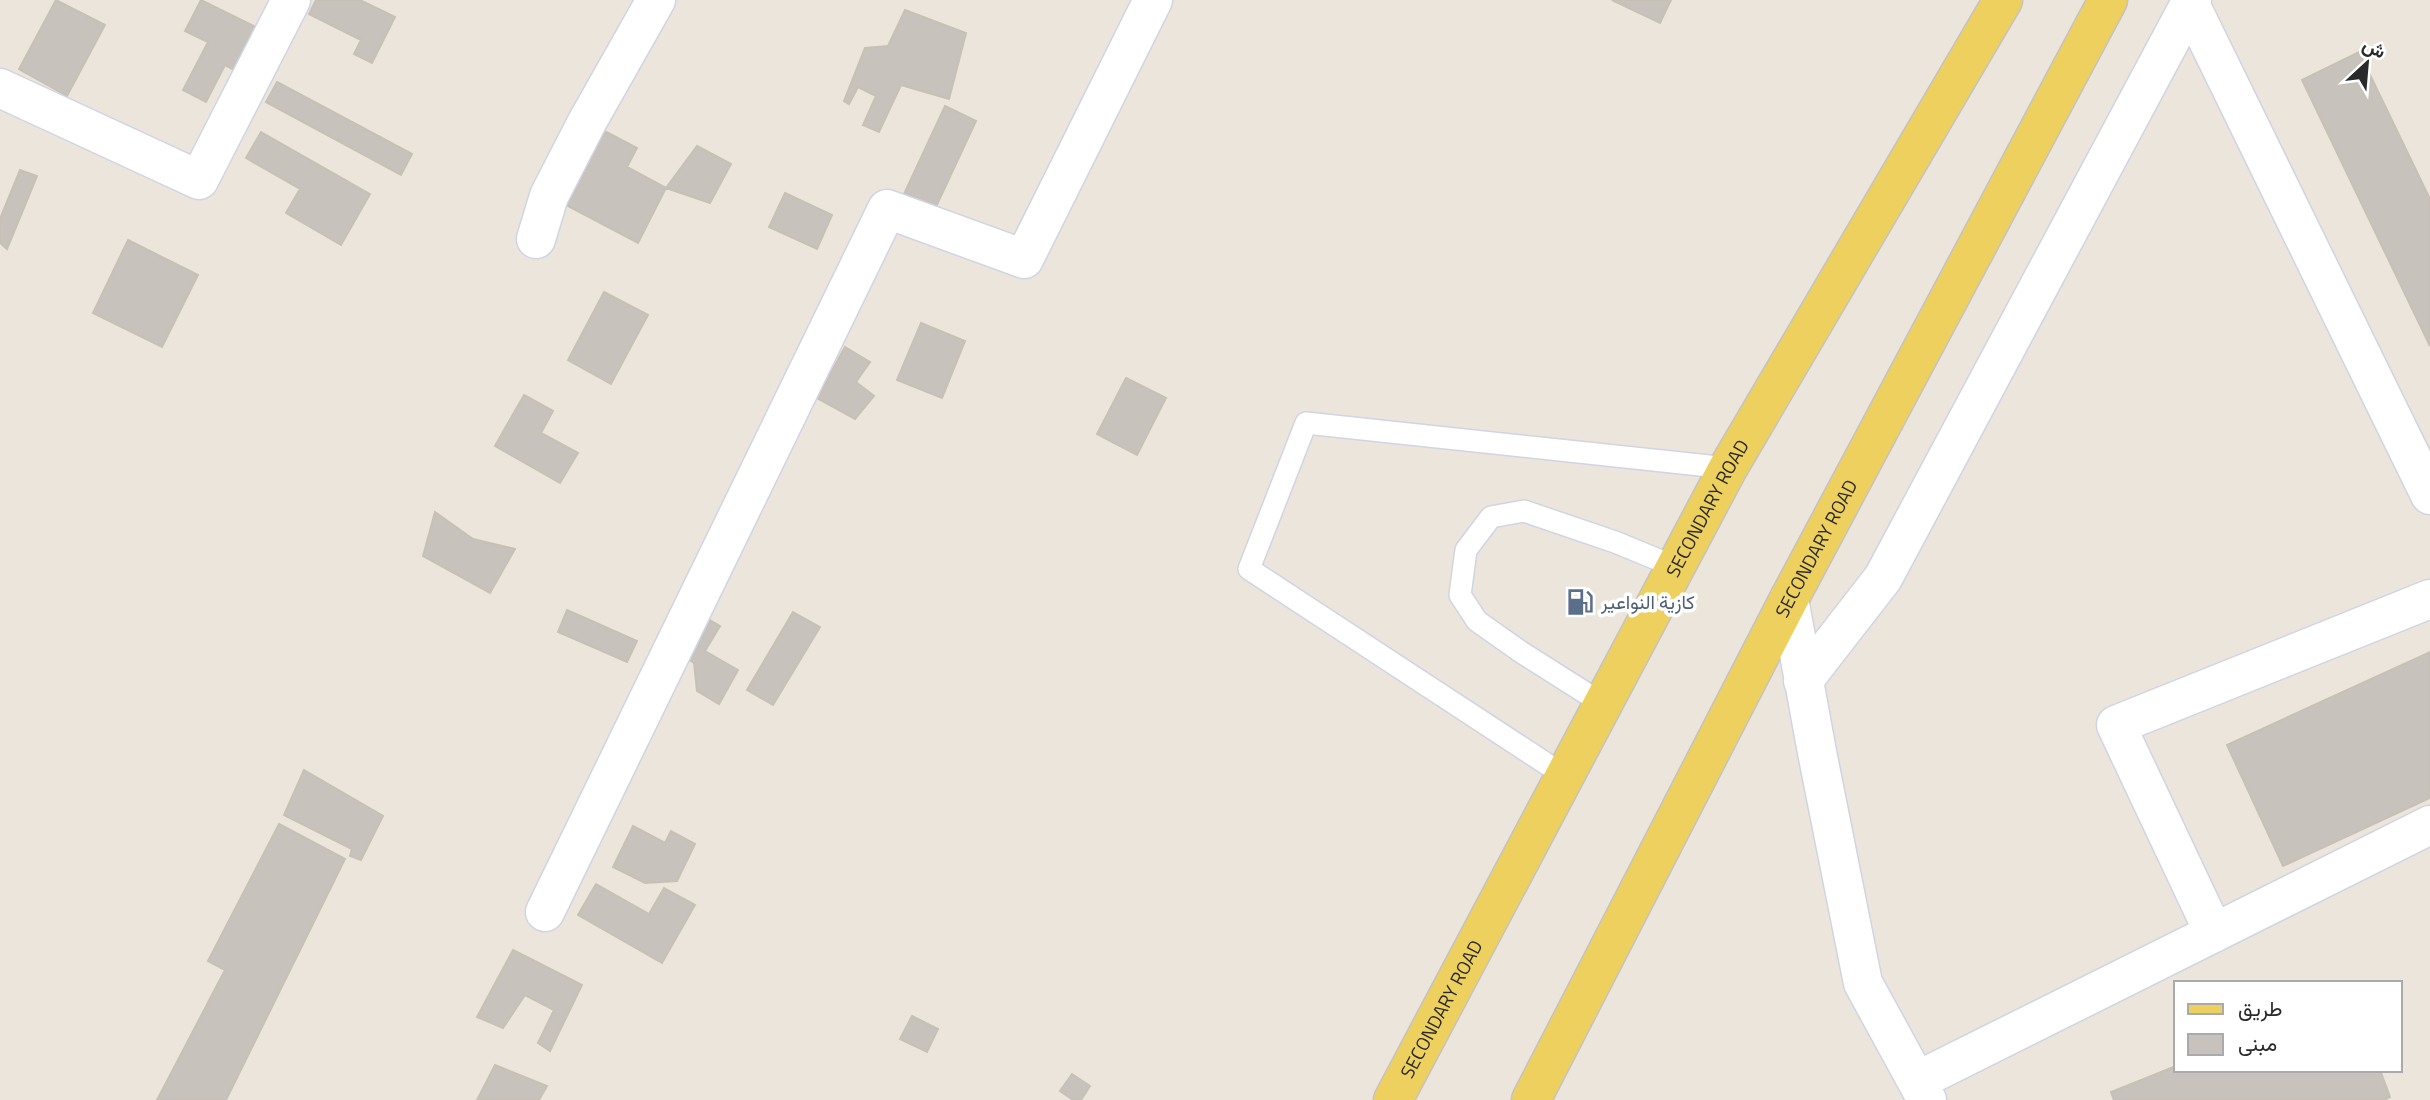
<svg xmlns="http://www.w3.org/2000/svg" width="2430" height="1100" font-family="'Titillium Web',Vazirmatn,sans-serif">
<rect width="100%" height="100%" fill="#ece5dc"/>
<path fill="#c7c2bb" stroke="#c7c1b5" stroke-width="2" d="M56 0 105 25 67 96 19 69Z
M201 0 260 29 238 72 225 65 206 102 183 90 208 42 185 31Z
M316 0H360L395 17 372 63 354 54 361 40 309 14Z
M1612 0H1671L1660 23Z
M905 10 966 33 949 99 901 85 879 132 863 125 876 96 858 87 849 104 844 101 865 48 888 46Z
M2359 52 2430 199V346L2302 80Z
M277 82 412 154 401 175 266 102Z
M945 106 976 121 935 209 904 194Z
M587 122 637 148 627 167 666 188 638 243 549 196Z
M261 132 370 194 341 245 286 213 300 189 246 158Z
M697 146 731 164 710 203 666 188Z
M20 170 37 176 7 249 0 243V219Z
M785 193 832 215 817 249 769 227Z
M128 240 198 275 162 347 93 313Z
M604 292 648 315 611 384 568 360Z
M921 323 965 341 942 398 897 380Z
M845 347 870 362 856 382 874 396 855 419 817 398Z
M1126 378 1166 398 1137 455 1097 434Z
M524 395 553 411 541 433 578 453 560 483 495 446Z
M435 512 473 539 515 549 490 593 423 556Z
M567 610 637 641 627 662 558 632Z
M793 612 820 627 773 705 747 690Z
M703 616 720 626 705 651 738 670 719 704 697 691 694 663 681 655Z
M2430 652V798L2283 866 2227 745Z
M304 770 383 816 361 860 350 856 352 849 284 815Z
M279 824 345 859 226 1100H157L225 970 208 961Z
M633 826 665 843 671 831 695 844 677 881 645 883 613 867Z
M596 884 649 914 664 888 695 905 662 963 578 915Z
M513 950 582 985 550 1051 538 1043 554 1010 525 995 503 1028 477 1017Z
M912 1016 938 1029 927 1052 900 1039Z
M495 1065 547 1086 539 1100H477Z
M2176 1066V1070H2380L2390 1097 2384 1100H2114L2111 1092Z
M1072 1074 1090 1086 1081 1100H1073L1060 1091Z"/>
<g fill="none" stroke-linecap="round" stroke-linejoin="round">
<defs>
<path id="lane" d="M1603 704 1521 652 1477 621 1460 595 1466 550 1491 517 1524 511 1615 542 1676 567
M1565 776 1249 569 1306 423 1728 468"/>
<path id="street" d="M2190 4 2430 495
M0 88 199 180 291 0
M536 239 549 196 587 122 656 0
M1789 599 1817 752 1863 983 1927 1100
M1803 681 1883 578 2192 0
M545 912 887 209 1024 259 1153 0
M2214 933 2116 725 2430 599
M1917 1081 2430 825"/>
<g id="primary">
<path id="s1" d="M1393 1100 1728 468 2003 0"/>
<path id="s2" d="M1531 1100 1789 599 2108 0"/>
</g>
</defs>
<use href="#lane" stroke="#d1d4e2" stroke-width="24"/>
<use href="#street" stroke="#d1d4e2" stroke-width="41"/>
<use href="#primary" stroke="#c3c3c3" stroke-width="41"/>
<use href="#lane" stroke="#fff" stroke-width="21"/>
<use href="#street" stroke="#fff" stroke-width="38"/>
<use href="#primary" stroke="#eed05e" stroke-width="38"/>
</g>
<defs>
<symbol id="fuel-bare" viewBox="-9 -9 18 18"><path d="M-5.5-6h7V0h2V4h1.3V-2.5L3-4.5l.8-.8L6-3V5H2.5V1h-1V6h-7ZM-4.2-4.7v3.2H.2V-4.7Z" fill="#5c6f8a" stroke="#fff" stroke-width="2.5" paint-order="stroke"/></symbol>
</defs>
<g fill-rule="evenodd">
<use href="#fuel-bare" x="1561" y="583" width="38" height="38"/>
</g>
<g text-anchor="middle" stroke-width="7" stroke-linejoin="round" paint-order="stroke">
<g font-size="19" fill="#2a2a2a" stroke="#fff">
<text dy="7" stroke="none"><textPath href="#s1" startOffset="670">SECONDARY ROAD</textPath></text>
<text dy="7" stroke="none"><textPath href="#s2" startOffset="621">SECONDARY ROAD</textPath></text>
<text dy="7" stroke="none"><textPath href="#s1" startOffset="103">SECONDARY ROAD</textPath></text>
</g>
<g font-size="19" fill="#4e5e75" stroke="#fff" text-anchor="start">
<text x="1601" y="609">كازية النواعير</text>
</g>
</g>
<rect x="2174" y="981" width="228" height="91" fill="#ffffff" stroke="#aaaaaa" stroke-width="2"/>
<rect x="2188" y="1004" width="35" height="10" fill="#eed05e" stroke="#aaaaaa" stroke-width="2"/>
<text x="2238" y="1016" font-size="21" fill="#2a2a2a">طريق</text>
<rect x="2188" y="1034" width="35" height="21" fill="#c7c2bb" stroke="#aaaaaa" stroke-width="2"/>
<text x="2238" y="1051" font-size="21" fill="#2a2a2a">مبنى</text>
<g transform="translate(2367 63) rotate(26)" stroke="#ffffff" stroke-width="5" paint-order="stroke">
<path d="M0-5L12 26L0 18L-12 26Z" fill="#2a2a2a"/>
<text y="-10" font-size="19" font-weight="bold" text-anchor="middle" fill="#2a2a2a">ش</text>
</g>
</svg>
